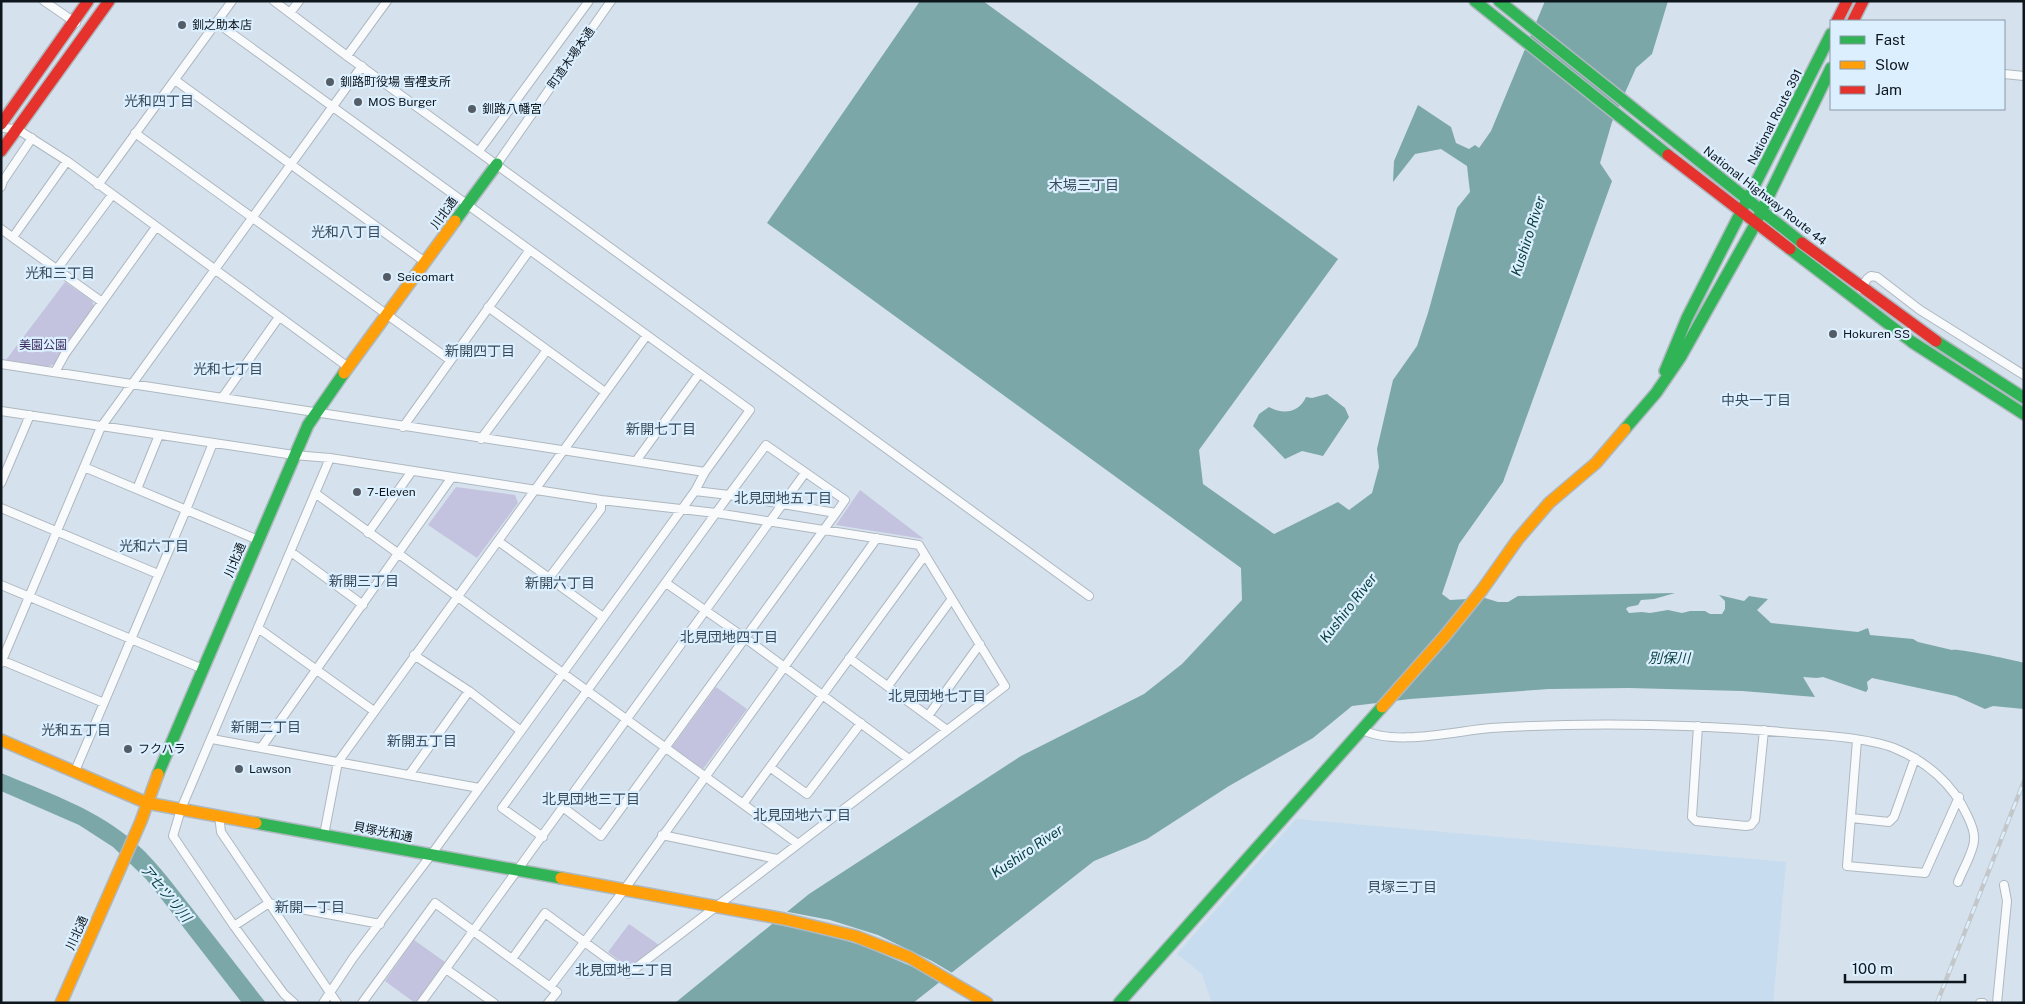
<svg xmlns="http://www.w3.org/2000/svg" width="2025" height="1004" font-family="'Public Sans','Noto Sans JP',sans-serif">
<rect width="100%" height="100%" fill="#d5e1ec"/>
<path fill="#c7dcef" d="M1296 819 1786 862 1773 1003H1214L1211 1000 1202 974 1177 954Z"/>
<path fill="#c4c3df" d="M65 282 92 301 94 306 55 364 46 367 6 360Z
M456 487 515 495 518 503 477 558 428 525Z
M860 490 924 539 836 525Z
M716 687 747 709 703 769 672 747Z
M629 924 659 945 629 968 608 952Z
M414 940 445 962 415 1003 385 981Z"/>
<path fill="#7ca7a8" d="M920 1H983L1338 259 1199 450 1203 484 1274 534 1338 502 1349 510 1372 493 1379 467 1377 449 1393 380 1417 346 1428 313 1457 208 1470 192 1467 166 1441 149 1415 154 1393 182 1394 161 1418 105 1451 127 1456 143 1469 149 1475 145 1479 148 1491 131 1545 1H1668L1652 54 1636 68 1612 122 1600 163 1612 181 1503 482 1459 544 1442 594 1450 600 1485 598 1498 602H1508L1518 596 1675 593 1654 599 1641 600 1638 605 1628 607 1626 609 1629 613 1642 612 1650 613 1668 610 1682 613 1690 611H1705L1710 614H1722L1725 609V601L1719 595 1744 601 1749 596 1768 599 1757 610 1771 623 1858 632 1868 628 1870 635 1913 639 1918 642 1952 650C1957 648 2014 660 2024 663V709L1993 706 1985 709 1956 696 1872 678 1867 682 1868 689 1866 692 1823 677 1817 678 1803 677 1815 697 1742 691 1629 688 1549 689 1410 699 1352 706 1313 738 1229 786 1147 839 1094 861 913 1003H675L809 894 1021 756 1144 694 1182 664 1242 600 1241 568 767 223Z
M1327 394 1345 408 1349 417 1323 456 1302 451 1285 459 1253 426 1259 414 1269 407C1283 415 1299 413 1306 397L1312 398Z
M1 773C44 791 91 807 127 836 152 855 171 882 191 907 216 939 241 971 266 1003H242L146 879 113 847 79 825 1 791Z"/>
<path fill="#d5e1ec" d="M783 911 830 920 878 935 932 961 954 974 942 983 913 967 861 945 814 932 769 923Z"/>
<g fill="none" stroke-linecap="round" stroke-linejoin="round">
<defs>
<path id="street" d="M44 1 76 23
M274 1 347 56 1089 596
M290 13 299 1
M216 22 750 410 705 472 695 491 431 855 353 958 323 1003
M347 56 387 1
M2004 74 2024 76
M175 80 425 262
M1 128 17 129 67 161 348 367
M135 133 450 360
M479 151 589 1
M497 164 611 1
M98 185 232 1
M1 187 3 181 32 138
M1 229 102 302
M13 237 67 161
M57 269 112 195
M1861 289 1867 279 1871 276 1877 277 1920 310 2024 375
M488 307 605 392
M1 364 705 472
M55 372 65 354 156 227
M222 398 279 317
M1 411 294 455 330 458 601 500 716 513 919 545 1005 686 628 974 545 913 512 959
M403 427 529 251
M481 439 547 350
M636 461 699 374
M84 467 258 540
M1 483 30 415
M137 489 159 435
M315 493 798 844
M1 508 158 574
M368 533 412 471
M498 541 603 617
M291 552 363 605
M549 578 601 509V500
M666 583 745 638 909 759
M1 585 203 669
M258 628 374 711
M414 655 469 691 521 731
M849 658 947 730
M1 660 104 703
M1 663 101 427 362 66
M888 686 951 600
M928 716 980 644
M1698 726 1692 817 1696 821 1746 826 1751 825 1755 820 1764 730
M1361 729C1393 747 1455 731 1491 728 1592 722 1693 724 1793 733 1822 735 1868 738 1894 748 1926 761 1953 784 1967 815 1971 823 1975 832 1974 840 1974 851 1962 871 1958 882
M212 739 479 788
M1857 740 1847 866 1925 873 1959 797
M261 748 452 477
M771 768 807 794 861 723
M75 771 186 510 213 443
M409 775 469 691
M743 804 925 555
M564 808 601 836 836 513
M219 815 221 832 337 1003
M1851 818 1889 822 1894 817 1915 758
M324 835 338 762 647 335
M662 835 777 859
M543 837 502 808 729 495 766 445 845 500 836 513 729 495 695 491
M234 926 269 903 380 924
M446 969 494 1003
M550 987 624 890 877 538
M294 1003 284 994 234 926 173 836 181 809 330 458
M362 1003 435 903 557 992 548 1003
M421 1003 805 473
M1980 1003H1983
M1997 1003 2007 901 2004 885"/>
<path id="fast" d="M1475 1 1668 155
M1499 1 1802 243
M1743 208 1831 34
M1757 220 1831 68
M455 221 497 164
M1790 249 1912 342 2024 414
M1936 341 2024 398
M1665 371 1687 318 1741 212
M1625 429 1656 393 1680 358 1756 223
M158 774 308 425 344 373
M256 823 561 878
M1119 1003 1382 707"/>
<path id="slow" d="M344 373 455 221
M1382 707 1444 637 1482 590 1518 539 1549 503 1596 463 1625 429
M1 740 147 803 256 823
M561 878 784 919 855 936 909 957 987 1003
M61 1003 141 821 158 774"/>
<path id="jam" d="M1837 21 1847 1
M1853 21 1863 1
M1 124 88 1
M1 151 109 1
M1668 155 1790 249
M1802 243 1936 341"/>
</defs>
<use href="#street" stroke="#aeb8c0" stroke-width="10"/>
<use href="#fast" stroke="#aeb8c0" stroke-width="14"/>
<use href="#slow" stroke="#aeb8c0" stroke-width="14"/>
<use href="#jam" stroke="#aeb8c0" stroke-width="14"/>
<use href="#street" stroke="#f9fafc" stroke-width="8"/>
<use href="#fast" stroke="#30b455" stroke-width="11"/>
<use href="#slow" stroke="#ff9f0a" stroke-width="11"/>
<use href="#jam" stroke="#e5322d" stroke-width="11"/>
<defs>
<path id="rail" d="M1937 1003 2024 781"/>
</defs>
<use href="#rail" stroke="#c3c7ca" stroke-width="4.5"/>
<use href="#rail" stroke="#dcefff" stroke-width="2.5" stroke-dasharray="8" stroke-linecap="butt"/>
</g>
<g fill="#545d65" stroke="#dcefff" stroke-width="2">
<circle cx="182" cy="25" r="5"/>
<circle cx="330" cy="82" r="5"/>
<circle cx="358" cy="102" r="5"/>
<circle cx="472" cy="109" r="5"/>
<circle cx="387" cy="277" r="5"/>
<circle cx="1833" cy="334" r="5"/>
<circle cx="357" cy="492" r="5"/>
<circle cx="128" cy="749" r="5"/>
<circle cx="239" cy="769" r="5"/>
</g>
<g text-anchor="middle" stroke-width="4.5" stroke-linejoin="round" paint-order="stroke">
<g font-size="12" fill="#0e161d" stroke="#dcefff" text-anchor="start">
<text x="192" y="29">釧之助本店</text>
<text x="340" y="86">釧路町役場 雪裡支所</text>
<text x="368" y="106">MOS Burger</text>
<text x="482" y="113">釧路八幡宮</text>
<text x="397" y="281">Seicomart</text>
<text x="1843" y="338">Hokuren SS</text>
<text x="367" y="496">7-Eleven</text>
<text x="138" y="753">フクハラ</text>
<text x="249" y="773">Lawson</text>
</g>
<g font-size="12" fill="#0e161d" stroke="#dcefff">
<text transform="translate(571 58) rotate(-55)" y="4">町道木場本通</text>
<text transform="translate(1775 117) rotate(-63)" y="4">National Route 391</text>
<text transform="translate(1765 196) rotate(38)" y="4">National Highway Route 44</text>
<text transform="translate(444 213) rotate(-54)" y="4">川北通</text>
<text transform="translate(235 560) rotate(-67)" y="4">川北通</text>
<text transform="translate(383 832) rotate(11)" y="4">貝塚光和通</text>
<text transform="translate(77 933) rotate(-66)" y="4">川北通</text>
</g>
<g font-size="12" fill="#3f2d61" stroke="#dcefff">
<text x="43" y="349">美園公園</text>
</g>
<g font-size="14" fill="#384b5c" stroke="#dcefff">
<text x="159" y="106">光和四丁目</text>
<text x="1084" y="190">木場三丁目</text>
<text x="346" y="237">光和八丁目</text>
<text x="60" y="278">光和三丁目</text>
<text x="480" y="356">新開四丁目</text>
<text x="228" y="374">光和七丁目</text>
<text x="1756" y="405">中央一丁目</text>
<text x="661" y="434">新開七丁目</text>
<text x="783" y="503">北見団地五丁目</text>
<text x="154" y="551">光和六丁目</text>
<text x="364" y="586">新開三丁目</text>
<text x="560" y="588">新開六丁目</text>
<text x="729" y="642">北見団地四丁目</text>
<text x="937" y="701">北見団地七丁目</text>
<text x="266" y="732">新開二丁目</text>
<text x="76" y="735">光和五丁目</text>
<text x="422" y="746">新開五丁目</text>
<text x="591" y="804">北見団地三丁目</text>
<text x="802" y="820">北見団地六丁目</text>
<text x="1402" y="892">貝塚三丁目</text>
<text x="310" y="912">新開一丁目</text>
<text x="624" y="975">北見団地二丁目</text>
</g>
<g font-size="14" font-style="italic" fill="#053d3b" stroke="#dcefff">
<text transform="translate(1528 236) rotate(-72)" y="5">Kushiro River</text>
<text transform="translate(1348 608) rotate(-52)" y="5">Kushiro River</text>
<text transform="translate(1669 658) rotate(1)" y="5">別保川</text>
<text transform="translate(1027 851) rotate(-34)" y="5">Kushiro River</text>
<text transform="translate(166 893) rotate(50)" y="5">アセツリ川</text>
</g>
</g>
<rect width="2025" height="1004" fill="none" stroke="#0e161d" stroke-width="5"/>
<rect x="1830" y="20" width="175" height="90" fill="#dcefff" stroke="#8a98a5"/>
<rect x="1840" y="36" width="25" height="8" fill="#30b455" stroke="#8a98a5"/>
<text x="1875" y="45" font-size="15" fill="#0e161d">Fast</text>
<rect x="1840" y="61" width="25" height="8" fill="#ff9f0a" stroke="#8a98a5"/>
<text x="1875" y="70" font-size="15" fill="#0e161d">Slow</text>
<rect x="1840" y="86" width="25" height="8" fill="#e5322d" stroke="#8a98a5"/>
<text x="1875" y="95" font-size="15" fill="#0e161d">Jam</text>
<path d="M1845 974v8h120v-8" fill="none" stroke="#0e161d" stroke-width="2.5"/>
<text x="1852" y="974" font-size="15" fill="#0e161d" stroke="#dcefff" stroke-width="4" paint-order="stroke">100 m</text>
</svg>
